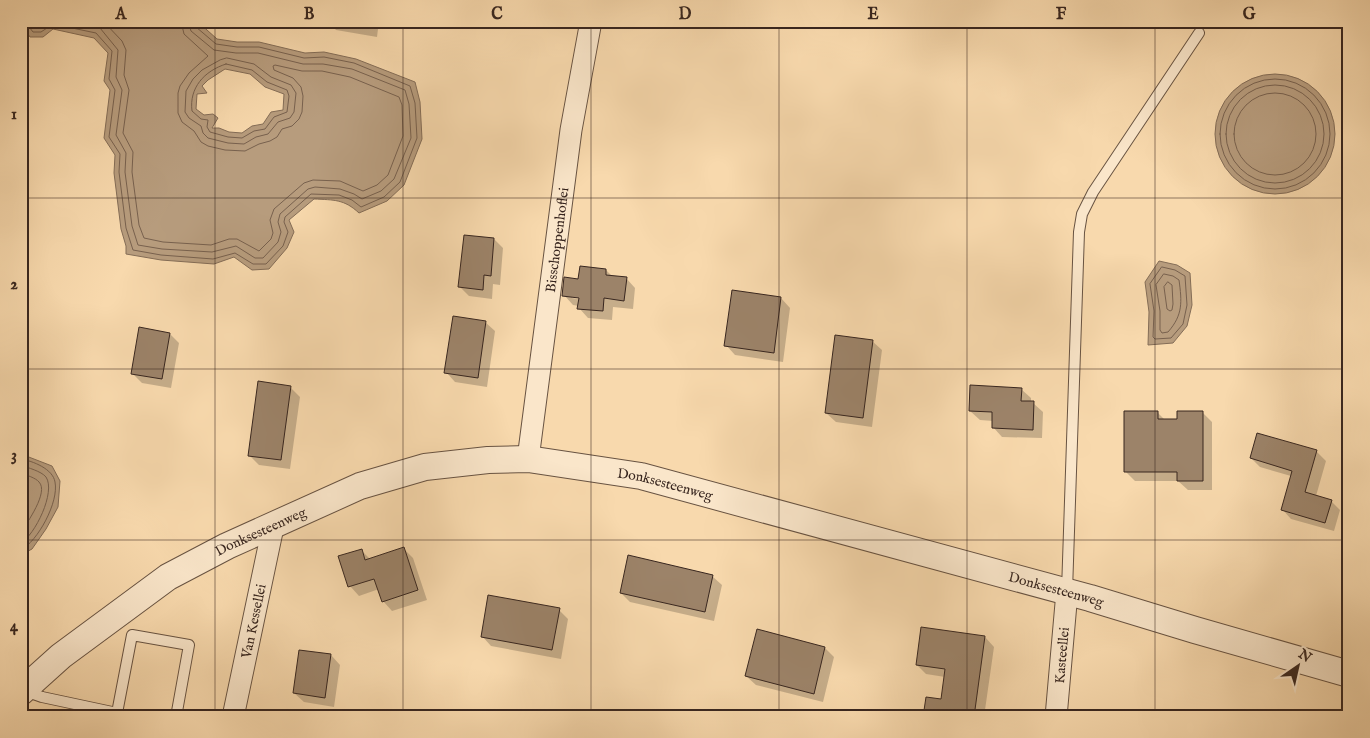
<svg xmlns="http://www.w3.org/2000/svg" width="1370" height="738" font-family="'IM FELL English',serif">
<rect width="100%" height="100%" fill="#f8d9ad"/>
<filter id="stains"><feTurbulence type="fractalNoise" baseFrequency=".004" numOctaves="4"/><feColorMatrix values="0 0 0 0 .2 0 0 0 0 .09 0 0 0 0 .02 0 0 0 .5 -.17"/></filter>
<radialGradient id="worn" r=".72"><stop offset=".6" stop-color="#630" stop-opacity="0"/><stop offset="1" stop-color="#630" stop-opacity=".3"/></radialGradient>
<path fill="#b79c7d" stroke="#846d57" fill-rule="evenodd" d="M21 21H197L217 39 237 42H259L305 53 324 52 356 59 415 82 420 102 422 139 404 185 387 201 359 213C344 199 334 200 314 199L289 220 294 232 287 248 269 269 252 270 234 257 214 264 161 260 126 254V246L121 229 114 173 115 155 104 138 110 90 104 81 108 53 94 38 53 29 43 37H30L21 24ZM225 69 250 74 265 87 284 94 283 110 271 112 263 124 252 126 242 133 229 132 219 128H212L218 118 213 114 204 115 196 109 197 94 207 93 202 86 208 80Z
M1215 134a60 60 0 1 1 120 0a60 60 0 1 1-120 0Z
M1159 261 1177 265 1190 273 1192 305 1187 326 1173 343 1148 345 1149 312 1145 282Z
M21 454 52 466 60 481 58 507 46 529 32 549 21 555Z"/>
<path fill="#0003" fill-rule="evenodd" d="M328 21H379L377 37 336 30Z
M21 144 24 146 21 162Z
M494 239 503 248 500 285 493 284 492 299 469 296 460 287Z
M606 270 613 277 626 278 635 288 633 309 613 307 612 320 588 318 579 308V306L573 305 564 295 579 280ZM572 296 585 300 572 298Z
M781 298 790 308 783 362 735 355 726 345Z
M485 322 495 331 487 387 455 382 446 372Z
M170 334 179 343 171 388 142 383 132 373Z
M872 341 882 350 872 427 836 422 826 413Z
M290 387 300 397 290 469 259 465 249 455Z
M1021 389 1031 398V403H1033L1043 412 1042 438 1002 437 993 427V421L980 420 970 411Z
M1202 412 1212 422V490H1188L1178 481H1135L1125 471 1158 413 1165 420H1179Z
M1316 451 1326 461 1316 496 1331 501 1340 510 1334 531 1291 519 1282 509 1291 476 1260 467 1251 458Z
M403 548 413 558 427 600 392 611 383 601 379 589 359 596 350 586 361 550 370 559Z
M712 576 722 585 714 621 630 602 621 593Z
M559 610 568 619 561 659 491 646 482 636Z
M922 628 985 637 994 647 984 717H925L942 701 945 677 926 674 917 665Z
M825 648 834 657 823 702 756 685 746 676Z
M331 655 340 665 334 707 304 702 294 693Z"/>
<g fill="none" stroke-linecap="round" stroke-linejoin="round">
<path stroke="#78614e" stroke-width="1" d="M69 21 100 28 118 50 116 77 122 90 116 135 126 153 125 172 132 226 138 245 162 249 212 252 236 246 255 258H263L278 242 281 232 278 222 280 214 308 189 315 187 340 189 354 194 362 199 381 191 394 179 411 138 409 104 405 90 352 69 323 64H303L258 53H236L214 50 191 31 188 21
M103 21 122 41 126 50 124 75 129 90 123 133 133 152 132 172 139 225 144 238 163 242 211 245 229 239H237L259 251 271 239 273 233 270 220 274 209 304 183 313 180 340 181 363 191 377 185 388 175 403 136 402 105 399 97 350 77 322 71H302L275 65 273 66 274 70 293 78 301 87 303 96 302 112 299 119 292 126 282 129 277 137 270 141 259 144 245 151 225 150 208 146 201 142 194 131 182 122 178 113V93L180 86 189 73 208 56 184 34 181 21
M21 22 26 23 33 32H41L53 24 96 33 112 51 109 79 115 90 109 137 120 154 119 172 126 228 133 250 161 255 213 259 235 253 253 264H266L283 246 288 232 284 222 285 217 311 194 339 195 352 200 361 207 384 197 400 182 417 138 415 103 410 86 354 63 324 57 304 58 259 47H237L216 44 196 27 195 21
M227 58 254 64 271 77 291 85 296 93 294 112 290 118 278 122 268 134 256 137 244 144 228 143 208 138 203 133 201 126 189 118 185 112 186 91 193 79 202 70 220 60Z
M226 64 252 70 267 82 287 90 289 96 287 112 274 117 265 129 254 131 242 138 228 137 210 132 207 127 208 120 201 119 192 111C189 88 204 71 226 64Z
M1220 134a55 55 0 1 1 110 0a55 55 0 1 1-110 0Z
M1226 134a49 49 0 1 1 98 0a49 49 0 1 1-98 0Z
M1234 134a41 41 0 1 1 82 0a41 41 0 1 1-82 0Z
M1162 267 1175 270 1185 276 1187 305 1183 324 1171 338 1155 339 1153 337 1154 311 1150 284Z
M1164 274 1173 276 1179 280C1182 302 1183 315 1168 332L1162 333 1160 330V311L1156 285Z
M1168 282 1172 285 1173 304 1172 310 1170 311 1167 309 1164 287Z
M21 459C33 461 53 469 55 482 59 502 38 541 21 550
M21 465C28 468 41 471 46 477 56 492 35 535 21 543
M21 473C26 475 36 478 39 482 49 492 27 523 21 532"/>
</g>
<path fill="#9c8369" stroke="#38261f" d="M328 21H369L367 28Z
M464 235 494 238 491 276 484 275 483 290 458 287Z
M580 266 606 269V275L627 277 624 301 604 298 603 311 577 309 579 298 562 296 564 277 578 279Z
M732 290 781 297 774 353 724 346Z
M453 316 486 321 478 378 444 373Z
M139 327 170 333 162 379 131 374Z
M835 335 873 340 863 418 825 413Z
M258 381 291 386 281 460 248 456Z
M970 385 1022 388 1021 401H1034L1033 430 992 428V412L969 411Z
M1124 411H1158V419H1177V411H1203V481H1177V472H1124Z
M1257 433 1317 450 1305 492 1332 500 1325 523 1281 510 1292 471 1250 458Z
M404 547 418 590 382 602 374 579 348 587 338 556 362 549 365 560Z
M628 555 713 575 705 612 620 593Z
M488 595 560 608 552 650 481 637Z
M921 627 985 636 974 717H923L926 697 941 699 945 669 916 665Z
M757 629 825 647 814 694 745 676Z
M299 650 331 654 325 698 293 693Z"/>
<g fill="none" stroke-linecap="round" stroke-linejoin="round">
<defs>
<path id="service" d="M1067 591 1079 232 1082 214 1093 192 1199 33
M25 691 42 697 117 713 132 635 189 645 176 717"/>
<g id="minor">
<path id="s1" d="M528 459 571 130 591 21"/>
<path id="s2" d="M233 717 273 527"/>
<path id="s3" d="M1056 717 1067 592"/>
</g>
<g id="tertiary">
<path id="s4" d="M21 692 61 656 168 577 227 546 360 486 425 467 488 460 528 459 641 476 1090 598 1195 630 1349 674"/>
</g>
</defs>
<use href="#service" stroke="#685342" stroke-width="12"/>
<use href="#minor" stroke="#685342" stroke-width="23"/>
<use href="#tertiary" stroke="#685342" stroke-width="28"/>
<use href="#service" stroke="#fae6ca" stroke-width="10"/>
<use href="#minor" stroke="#fae6ca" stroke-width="21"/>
<use href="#tertiary" stroke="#fae6ca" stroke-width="26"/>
</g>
<path fill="none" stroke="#38261f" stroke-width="1" stroke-opacity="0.55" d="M215 21V717M403 21V717M591 21V717M779 21V717M967 21V717M1155 21V717M21 198H1349M21 369H1349M21 540H1349"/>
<g text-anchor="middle" stroke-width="5" stroke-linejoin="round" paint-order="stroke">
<g font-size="14" fill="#38261f" stroke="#fae6ca">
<text dy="5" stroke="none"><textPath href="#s1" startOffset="221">Bisschoppenhoflei</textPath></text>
<text dy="5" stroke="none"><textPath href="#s4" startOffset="710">Donksesteenweg</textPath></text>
<text dy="5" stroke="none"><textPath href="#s4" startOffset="290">Donksesteenweg</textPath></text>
<text dy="5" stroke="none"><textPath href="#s4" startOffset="1115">Donksesteenweg</textPath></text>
<text dy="5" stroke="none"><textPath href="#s2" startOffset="98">Van Kessellei</textPath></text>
<text dy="5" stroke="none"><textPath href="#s3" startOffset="62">Kasteellei</textPath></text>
</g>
</g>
<rect width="1370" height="738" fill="none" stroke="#f8d9ad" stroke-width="55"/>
<g transform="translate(1298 666) rotate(34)" stroke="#fae6ca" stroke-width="4" paint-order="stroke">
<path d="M0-4L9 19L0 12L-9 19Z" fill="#38261f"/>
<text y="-8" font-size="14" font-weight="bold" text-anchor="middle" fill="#38261f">N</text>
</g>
<rect x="28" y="28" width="1314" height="682" fill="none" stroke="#38261f" stroke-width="2"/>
<g font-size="16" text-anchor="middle" font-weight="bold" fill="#38261f">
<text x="121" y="19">A</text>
<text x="309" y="19">B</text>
<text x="497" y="19">C</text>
<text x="685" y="19">D</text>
<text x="873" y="19">E</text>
<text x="1061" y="19">F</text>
<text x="1249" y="19">G</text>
<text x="14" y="119">1</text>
<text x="14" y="289">2</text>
<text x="14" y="460">3</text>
<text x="14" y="631">4</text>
</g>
<rect width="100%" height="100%" filter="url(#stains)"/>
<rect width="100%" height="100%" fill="url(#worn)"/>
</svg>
